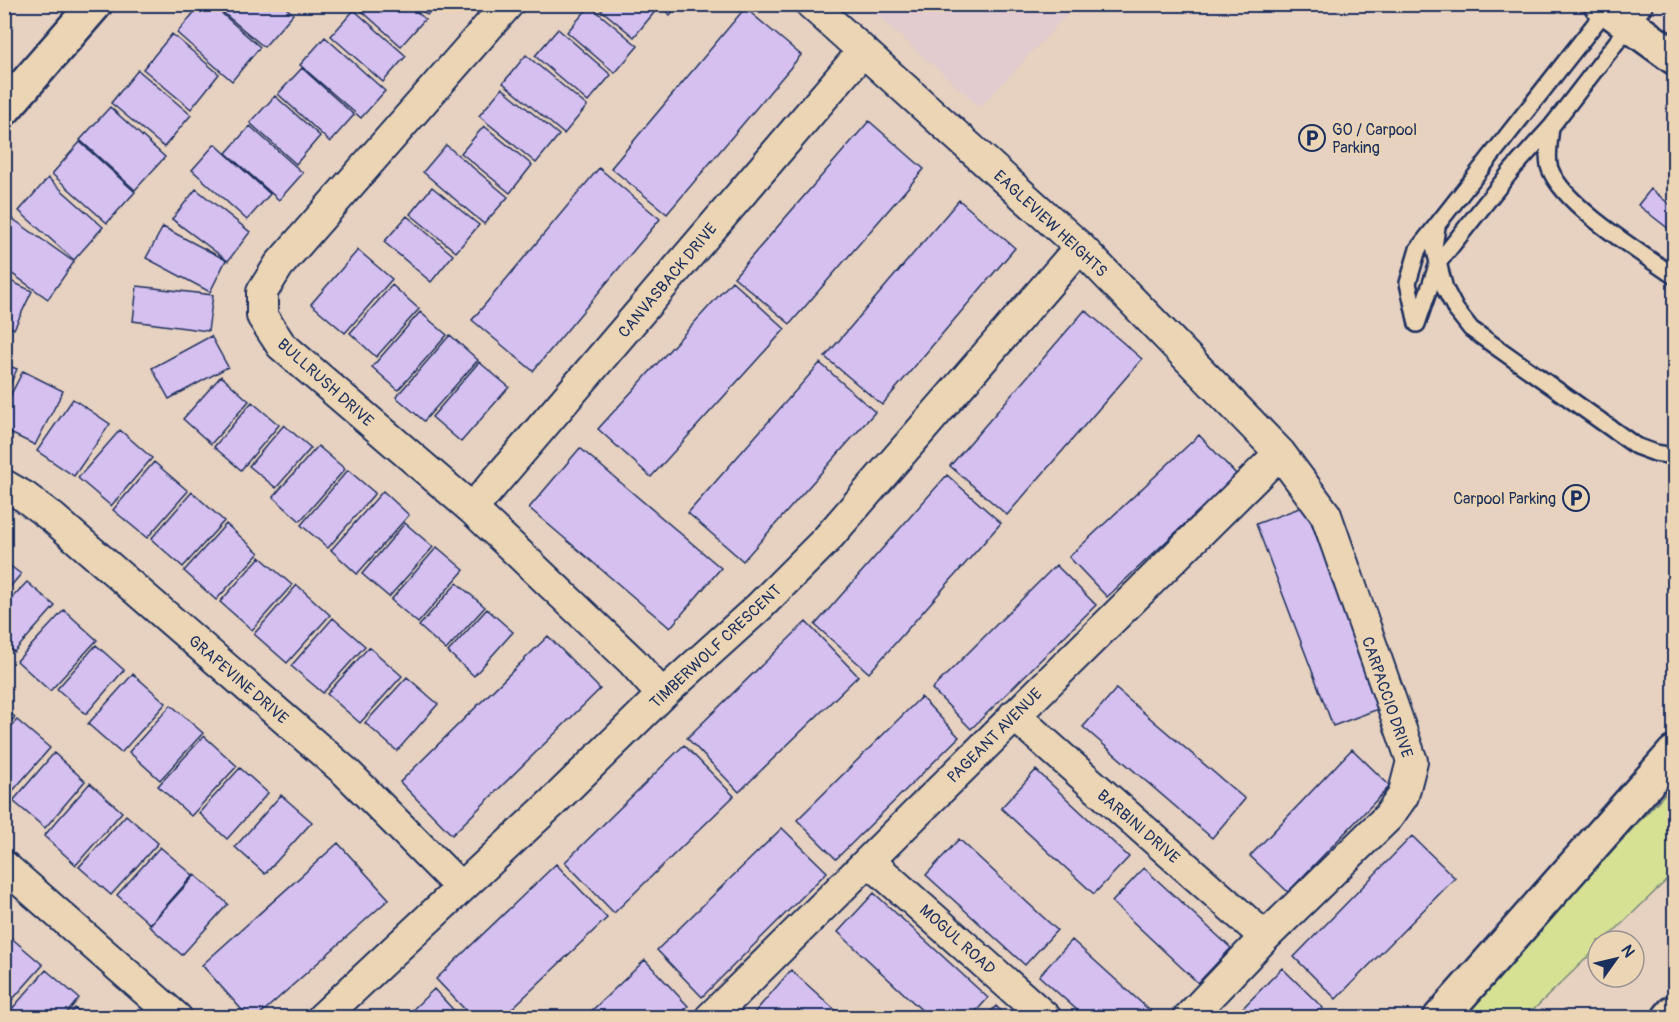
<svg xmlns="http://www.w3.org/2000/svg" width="1679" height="1022" font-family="Pangolin,sans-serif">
<rect width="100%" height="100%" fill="#e7d1c1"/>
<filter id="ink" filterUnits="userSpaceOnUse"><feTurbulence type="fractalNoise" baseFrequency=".0167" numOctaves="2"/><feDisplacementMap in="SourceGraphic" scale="12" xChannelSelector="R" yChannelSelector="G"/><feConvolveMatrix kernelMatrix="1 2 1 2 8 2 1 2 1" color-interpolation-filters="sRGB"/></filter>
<g filter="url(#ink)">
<path fill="#e2cccf" d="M866 5H1076L980 107Z"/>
<path fill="#d6e194" stroke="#788879" stroke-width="1.5" d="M1674 784V873L1604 941H1598V947L1526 1017 1457 1018Z"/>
<path fill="#d5c0f0" stroke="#1b2f5e" stroke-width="1.5" d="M201 4H211L260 47 232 81 177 33Z
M213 4H282L293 14 264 47Z
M408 4 425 19 401 46 355 5Z
M415 4H437L427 15Z
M594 4H651L657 9 634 37Z
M658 4H679L670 15Z
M590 6 638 46 615 73 567 32Z
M745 8 801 55 667 214 611 168Z
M354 10 406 56 383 82 331 36Z
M558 29 611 75 588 102 535 56Z
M172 34 219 74 191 109 143 69Z
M325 37 385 91 361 118 300 65Z
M526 55 587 106 564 134 503 83Z
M302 68 354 115 330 142 278 94Z
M138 70 191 115 164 147 111 103Z
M502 88 559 135 536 163 479 116Z
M275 96 320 136 296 164 250 123Z
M110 107 165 157 135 190 80 140Z
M869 121 924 169 790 324 734 277Z
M250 126 303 173 279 200 226 153Z
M484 126 532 165 510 193 461 153Z
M80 142 135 192 107 223 52 174Z
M215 144 270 194 247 220 192 170Z
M446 145 508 197 484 224 423 172Z
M599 168 660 219 533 371 472 320Z
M48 178 103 227 74 260 19 211Z
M432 187 479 225 456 252 410 214Z
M196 189 250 232 228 261 172 219Z
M1651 189 1674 208V233L1638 205Z
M959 200 1015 248 882 405 825 357Z
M407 216 453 255 431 282 384 242Z
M10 217 74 262 48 299 4 268V225Z
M163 227 226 260 210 292 146 258Z
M358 250 392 279 345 333 311 304Z
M4 278 32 291 14 329 4 324Z
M732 281 785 329 651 477 598 429Z
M392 285 419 309 376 357 350 333Z
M137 286 213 295 208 331 133 321Z
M1085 310 1142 359 1007 515 950 466Z
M420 312 447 335 398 390 372 367Z
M450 335 478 360 424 421 396 397Z
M211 336 228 367 169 399 152 368Z
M479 362 509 387 461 442 432 417Z
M820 363 875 412 743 561 688 513Z
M4 364 17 369 4 399Z
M23 371 63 391 35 445 4 430V408Z
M221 376 249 401 211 444 183 419Z
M73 399 110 424 74 476 37 451Z
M252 402 279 425 241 470 214 447Z
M284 425 311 448 276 488 249 466Z
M120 430 152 458 111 506 78 478Z
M1199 435 1237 475 1107 597 1069 557Z
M318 446 345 469 300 521 273 497Z
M580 448 721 568 670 628 529 508Z
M154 462 188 491 147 538 113 510Z
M348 470 375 493 328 548 301 525Z
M947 475 1001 523 869 673 815 625Z
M383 491 409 515 357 574 331 550Z
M192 492 224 521 183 567 151 539Z
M1305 506 1381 708 1333 726 1256 524Z
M405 523 433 547 389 597 362 574Z
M226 524 259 553 216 600 184 571Z
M437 547 464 570 418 623 391 600Z
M260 557 292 585 252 630 220 602Z
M4 561 21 574 4 594Z
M1056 565 1096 605 971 729 932 689Z
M27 582 55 606 14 652 4 643V606Z
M457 583 485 607 446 650 419 626Z
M297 585 330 615 287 663 254 634Z
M487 609 513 632 474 676 448 652Z
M64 610 97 640 50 691 17 661Z
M333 618 365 646 323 693 291 666Z
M806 622 858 676 739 792 687 738Z
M548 636 600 689 452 835 400 782Z
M96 645 124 670 86 714 57 689Z
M369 647 402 676 360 723 327 694Z
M133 674 166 703 121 753 88 724Z
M407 677 438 704 397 751 365 723Z
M1116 689 1245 799 1212 838 1083 727Z
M921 697 959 737 836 859 797 820Z
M171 705 203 733 160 780 129 752Z
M4 708 15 717 4 729Z
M17 720 50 748 4 801V734Z
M204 736 237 766 191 816 158 786Z
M684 745 734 796 614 913 565 862Z
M1352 749 1390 786 1288 892 1250 856Z
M54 753 85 781 45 828 13 801Z
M240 768 268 793 227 839 199 813Z
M1036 770 1129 857 1094 894 1001 808Z
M90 783 122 812 76 865 44 836Z
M281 795 312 822 265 874 235 847Z
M126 815 158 843 111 895 79 867Z
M782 828 827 872 702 997 657 950Z
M1412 836 1455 878 1336 999 1294 957Z
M959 839 1057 930 1025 965 926 875Z
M338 843 389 899 256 1018H249L202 965Z
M160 847 193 875 150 924 117 895Z
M556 864 607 918 502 1018H473L436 979Z
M1144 868 1231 948 1198 983 1112 902Z
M195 875 228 904 182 955 149 926Z
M874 893 988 998 970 1018H930L838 932Z
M9 936 43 965 4 1009V941Z
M1072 940 1158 1018H1086L1039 976Z
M645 960 688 1006 677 1018H584Z
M1282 968 1323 1008 1314 1018H1233Z
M46 970 79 998 63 1018H4Z
M791 970 844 1018H759L754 1013Z
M434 989 461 1018H404Z
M996 1006 1008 1018H985Z
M75 1008 86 1018H67Z"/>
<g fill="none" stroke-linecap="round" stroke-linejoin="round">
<defs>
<path id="service" d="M1551 127C1550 139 1546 158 1550 169 1564 206 1640 252 1674 276
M1437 227 1434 247 1445 289 1456 310 1471 329 1636 446 1655 453 1674 456
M1417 324 1438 263 1512 170 1551 127 1646 4
M1417 324 1408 283 1418 249 1609 6"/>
<path id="minor" d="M508 4 279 265 262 292V316L281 345 472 509 632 661 662 695
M811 4 1080 247 1280 453 1326 515 1412 761 1403 796 1388 817 1265 937 1188 1018
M4 485 25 497 53 518 347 773 461 888
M472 509 863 51
M1014 715 1265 937
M869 861 1046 1018
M4 866 177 1018
M322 1018 552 803 662 695 759 607 826 540 1080 247
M710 1018 1280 453"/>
<path id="tertiary" d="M4 109 95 4"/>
<path id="primary" d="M1601 4 1674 57"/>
<path id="motorway" d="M1440 1018 1674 753
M1669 1018 1674 1012"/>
</defs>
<use href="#service" stroke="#1b2f5e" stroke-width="20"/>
<use href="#minor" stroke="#1b2f5e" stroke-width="34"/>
<use href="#tertiary" stroke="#1b2f5e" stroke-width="38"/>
<use href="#primary" stroke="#1b2f5e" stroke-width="38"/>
<use href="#motorway" stroke="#1b2f5e" stroke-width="38"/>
<use href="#service" stroke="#ecd5b5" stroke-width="15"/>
<use href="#minor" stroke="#ecd5b5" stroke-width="30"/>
<use href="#tertiary" stroke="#ecd5b5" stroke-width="33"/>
<use href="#primary" stroke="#ecd5b5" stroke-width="33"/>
<use href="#motorway" stroke="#ecd5b5" stroke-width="33"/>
</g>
</g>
<defs>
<symbol id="parking-ring" viewBox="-11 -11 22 22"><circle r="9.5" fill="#ecd5b5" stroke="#1b2f5e" stroke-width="1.5"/><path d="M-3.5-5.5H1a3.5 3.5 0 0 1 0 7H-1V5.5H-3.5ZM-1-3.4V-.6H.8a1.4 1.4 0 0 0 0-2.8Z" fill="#1b2f5e"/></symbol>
</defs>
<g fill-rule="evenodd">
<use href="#parking-ring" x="1297" y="123" width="30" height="30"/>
<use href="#parking-ring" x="1561" y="483" width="30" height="30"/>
</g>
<g text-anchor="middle" stroke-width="4.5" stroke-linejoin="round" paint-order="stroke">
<g font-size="16" fill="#1b2f5e" stroke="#ecd5b5" text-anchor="start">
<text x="1332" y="135">GO / Carpool<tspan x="1332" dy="18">Parking</tspan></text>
<text x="1556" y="504" text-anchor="end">Carpool Parking</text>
</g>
<g font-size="16" fill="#1b2f5e" stroke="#ecd5b5">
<text transform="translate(1051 223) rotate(43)" y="6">EAGLEVIEW HEIGHTS</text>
<text transform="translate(667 280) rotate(-50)" y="6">CANVASBACK DRIVE</text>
<text transform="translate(326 382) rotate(42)" y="6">BULLRUSH DRIVE</text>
<text transform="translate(715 646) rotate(-43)" y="6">TIMBERWOLF CRESCENT</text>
<text transform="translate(239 679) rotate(41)" y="6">GRAPEVINE DRIVE</text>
<text transform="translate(1388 697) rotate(71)" y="6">CARPACCIO DRIVE</text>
<text transform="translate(994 735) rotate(-45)" y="6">PAGEANT AVENUE</text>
<text transform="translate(1139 826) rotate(41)" y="6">BARBINI DRIVE</text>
<text transform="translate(958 939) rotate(42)" y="6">MOGUL ROAD</text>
</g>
</g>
<rect width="1679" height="1022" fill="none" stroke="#ecd5b5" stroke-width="24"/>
<rect x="12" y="12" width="1655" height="998" fill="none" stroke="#1b2f5e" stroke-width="2" filter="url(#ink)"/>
<g transform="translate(1616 959) rotate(56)"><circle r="28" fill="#ecd5b5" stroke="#989392" stroke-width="1.5"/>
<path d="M0-4.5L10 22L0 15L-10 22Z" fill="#1b2f5e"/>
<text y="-9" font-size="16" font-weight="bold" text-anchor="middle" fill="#1b2f5e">N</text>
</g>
</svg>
